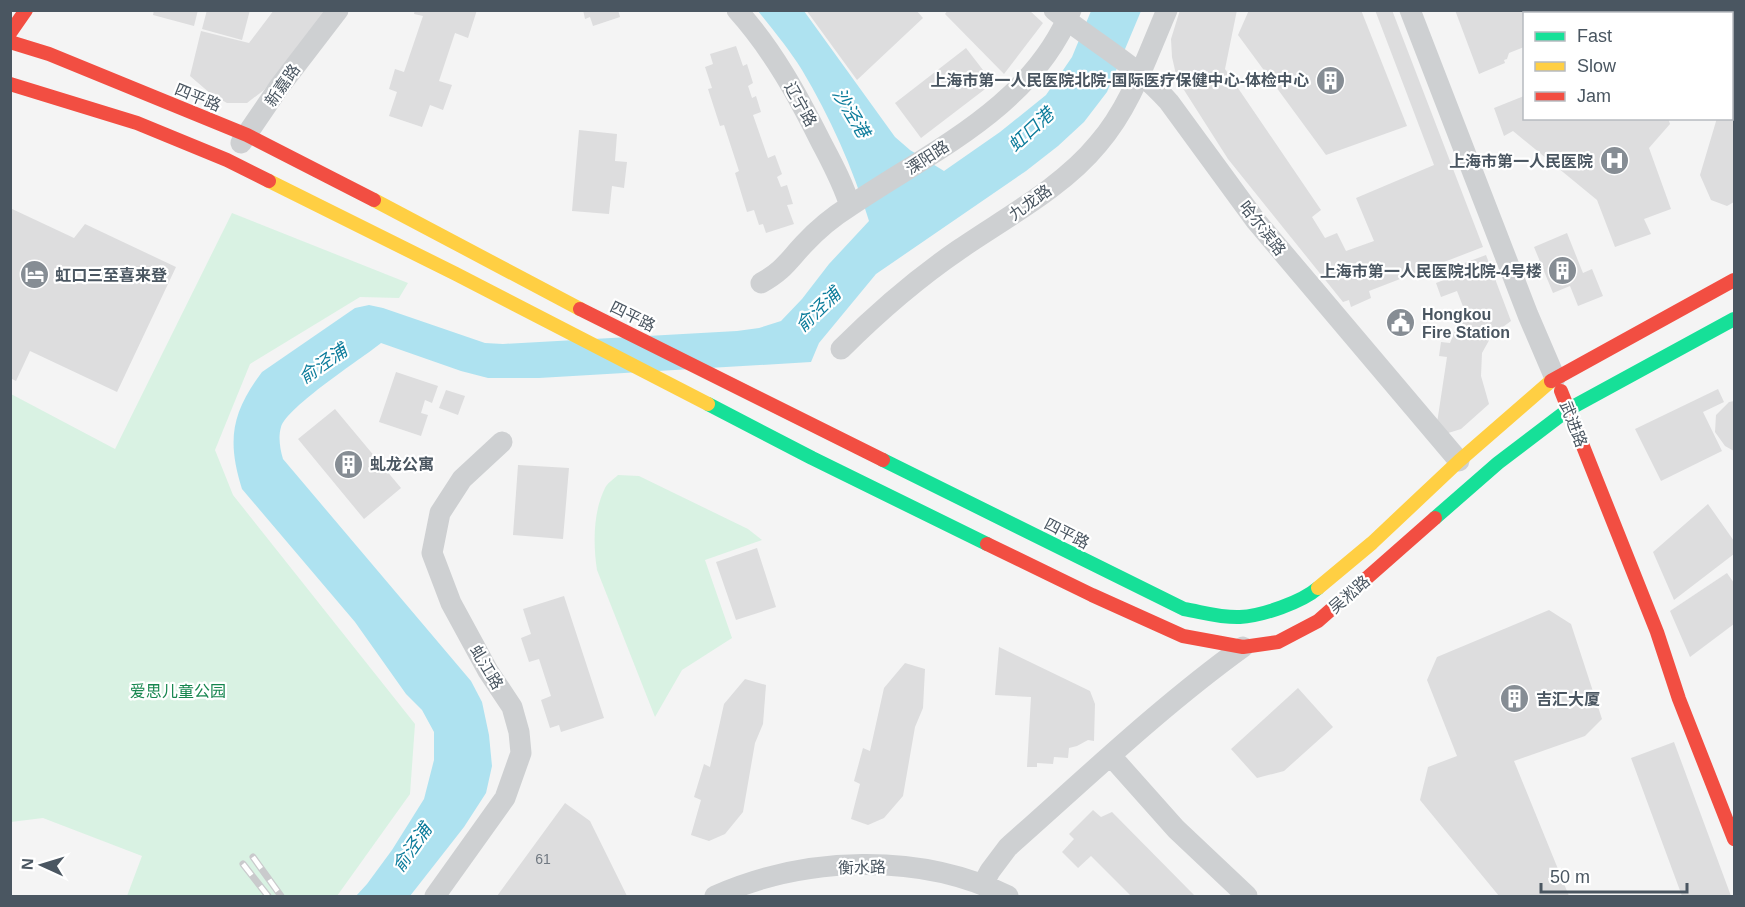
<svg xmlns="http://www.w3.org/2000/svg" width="1745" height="907" font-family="Helvetica,'Noto Sans SC',sans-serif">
<rect width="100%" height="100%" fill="#f4f4f4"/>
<path fill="#d9f2e3" d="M232 213 408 283 399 298 360 297 250 364 215 450 233 495 415 724 410 794 337 896H127L142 856 43 818 11 822V394L115 449Z
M618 475 639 476 748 529 762 540 705 560 732 638 682 670 655 717 597 570C593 544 593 512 605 488 607 483 614 479 618 475Z"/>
<path fill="#aee2f0" d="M758 11H804L895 137 910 150 944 171 1000 132 1046 95 1072 57 1091 11H1141L1107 92 1084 122 1058 146 1026 171 876 274 819 343 811 362 539 378H488L461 371 381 343C360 360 288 406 281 427 278 437 280 449 283 459L471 681 482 702 489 735 492 766 486 793 464 827 410 896H356L367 884 392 850 424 799 434 760V732L422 710 406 694 355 622 242 489C227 441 231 413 262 372L355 308 369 305 383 308 485 343 503 344 737 331 759 328 781 321 802 299 829 264 869 221C853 168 830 117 802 70 789 49 773 30 758 11Z"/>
<path fill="#ddddde" d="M154 10H198L194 26 153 15Z
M207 10H250L242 40 202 29Z
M274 10H327L264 90 247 103H227L211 94 190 76 201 31 249 43Z
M415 10H477L468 38 455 33 439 81 452 85 443 110 430 105 422 127 389 116 397 92 389 89 395 69 404 72 423 16 414 14Z
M583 10H618L620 17 593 26 590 17 585 19Z
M806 10H916L923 18 857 80Z
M948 10H1029L1043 23 1004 74 945 14Z
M1180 10H1237L1225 69 1321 210 1312 217 1325 238 1337 233 1346 251 1374 241 1356 198 1434 165 1375 10H1392L1483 247 1369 291 1371 298 1351 307 1349 300 1343 302 1228 159 1177 79 1172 57 1171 39Z
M1249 10H1361L1407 126 1326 155 1238 35Z
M1455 10H1562L1563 14H1524V47L1509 53 1507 59 1504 60 1505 63 1479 74Z
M1699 10H1734V202L1727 206 1711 200 1700 175 1717 118H1732V14H1700Z
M736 46 743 66 747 64 753 83 748 86 752 98 756 96 761 112 753 115 768 158 775 155 782 174 777 177 781 187 787 185 793 204 787 205 794 224 766 233 763 224 759 225 754 210 747 212 735 173 739 171 724 125 720 126 708 89 712 88 705 67 713 64 710 54Z
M966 48 993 83 921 138 895 103Z
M1524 96V118H1668L1670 124 1649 148 1671 209 1644 219 1651 234 1615 247 1597 200 1513 131 1504 136 1494 108Z
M579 130 617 134 615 161 627 162 624 188 612 186 609 214 572 211Z
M10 208 74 238 85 224 176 267 117 392 30 351 16 381 10 378Z
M1567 233 1583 273 1592 269 1603 296 1578 306 1570 286 1553 293 1534 247Z
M1486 255 1511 321 1492 335 1482 353 1481 376 1489 404 1461 429 1445 434 1437 423 1447 357 1439 356 1441 342 1450 343 1464 309 1457 291 1441 297 1436 283 1454 276 1451 268Z
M396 372 438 386 432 403 425 400 421 413 428 415 421 436 379 422Z
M1718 389 1724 402 1703 412 1722 451 1661 481 1635 429Z
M446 390 465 396 458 415 439 408Z
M1734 401V451L1725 446 1715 432 1716 415 1729 402Z
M335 409 401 488 364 519 298 439Z
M518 465 569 468 563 539 513 535Z
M1708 504 1734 541V554L1674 600 1653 552Z
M757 548 776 607 736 620 716 562Z
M1727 573 1734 583V624L1690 657 1670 611Z
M564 596 604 718 561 732 559 725 550 728 541 700 551 696 539 659 529 662 521 638 531 634 523 609Z
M1549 610 1571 624 1602 719 1585 736 1514 761 1569 896H1499L1420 800 1428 767 1457 756 1427 680 1437 657Z
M999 647 1090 691 1095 704 1094 741 1088 740 1077 746 1069 748 1068 758 1054 757 1053 764 1037 763V767H1027L1031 697 995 695Z
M905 663 925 669 923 708 915 727 903 796 884 818 868 825 851 819 860 784 854 781 863 748 870 751 884 688Z
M745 679 766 685 763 724 755 743 743 812 725 834 709 841 691 835 701 800 694 797 704 764 710 767 724 704Z
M1298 688 1333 727 1284 771 1257 778 1231 749Z
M1674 742 1731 896H1682L1631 758Z
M565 803 590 821 627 896H497Z
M1093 810 1101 817 1112 812 1195 896H1131L1091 856 1078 868 1062 852 1074 839 1069 834Z"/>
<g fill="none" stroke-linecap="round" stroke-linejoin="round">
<path stroke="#ced0d2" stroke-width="21" d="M737 10C773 50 798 96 821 142 832 163 843 183 850 206
M1054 10C1093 42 1137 65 1169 102L1256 221 1459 461
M1410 10 1528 315 1555 378
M241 143 279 87 338 10
M761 283C783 271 788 261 804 244 817 230 834 216 850 206 931 151 1032 107 1071 10
M841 349C878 312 916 279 960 249 1005 218 1063 187 1098 144 1131 106 1147 56 1167 10
M1111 756 1176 829 1247 896
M983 884 990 871 1008 847C1085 779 1160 707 1243 647
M435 896 505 798 521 753 519 732 512 707 488 671 451 603 432 553 440 513 462 479 502 442
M715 896C805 856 920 852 1008 896"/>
<path stroke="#16e098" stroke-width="14" d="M708 404 812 458 987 544
M883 460 1184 609C1202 612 1222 618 1240 617 1262 616 1302 602 1318 588
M1435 518 1498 463 1569 409 1734 319"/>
<path stroke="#ffcf43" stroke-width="14" d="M269 181 456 274 708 404
M374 200 580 309
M1318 588 1372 543 1459 461 1551 381"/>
<path stroke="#f24e42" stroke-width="14" d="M10 33 26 10
M10 42 49 54 247 135 374 200
M10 84 137 123 227 160 269 181
M580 309 883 460
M1551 381 1734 280
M1561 391 1657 632 1679 699 1734 839
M987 544 1092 595 1183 636 1243 647 1278 642 1318 621 1435 518"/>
<defs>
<path id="rail" d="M253 857 281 896
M243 864 268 896"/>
</defs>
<use href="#rail" stroke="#c9cacc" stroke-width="7"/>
<use href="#rail" stroke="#fff" stroke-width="4.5" stroke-dasharray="14" stroke-linecap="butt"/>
</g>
<defs>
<symbol id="building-disc" viewBox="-11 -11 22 22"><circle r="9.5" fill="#868d94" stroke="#fff"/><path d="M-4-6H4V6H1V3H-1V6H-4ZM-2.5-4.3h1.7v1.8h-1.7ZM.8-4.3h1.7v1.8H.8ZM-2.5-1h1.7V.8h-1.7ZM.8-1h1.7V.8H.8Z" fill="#fff"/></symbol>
<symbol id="hospital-disc" viewBox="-11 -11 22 22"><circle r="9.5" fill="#868d94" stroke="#fff"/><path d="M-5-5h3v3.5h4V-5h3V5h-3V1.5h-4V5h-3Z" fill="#fff"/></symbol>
<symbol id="hotel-disc" viewBox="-11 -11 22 22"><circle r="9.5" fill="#868d94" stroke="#fff"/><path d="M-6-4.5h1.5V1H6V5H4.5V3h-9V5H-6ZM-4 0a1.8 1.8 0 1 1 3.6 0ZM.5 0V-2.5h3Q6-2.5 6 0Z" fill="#fff"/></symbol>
<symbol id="civic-disc" viewBox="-11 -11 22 22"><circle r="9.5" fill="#868d94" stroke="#fff"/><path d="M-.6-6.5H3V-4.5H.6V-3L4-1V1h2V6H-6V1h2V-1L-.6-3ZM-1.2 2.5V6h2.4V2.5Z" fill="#fff"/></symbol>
</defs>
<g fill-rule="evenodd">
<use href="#building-disc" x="1314" y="64" width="33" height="33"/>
<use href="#hospital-disc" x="1598" y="144" width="33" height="33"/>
<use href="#building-disc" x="1546" y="254" width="33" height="33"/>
<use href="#hotel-disc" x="18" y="258" width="33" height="33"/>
<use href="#civic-disc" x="1384" y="306" width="33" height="33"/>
<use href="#building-disc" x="332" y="448" width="33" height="33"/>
<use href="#building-disc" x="1498" y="682" width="33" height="33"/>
</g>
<g text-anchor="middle" stroke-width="4.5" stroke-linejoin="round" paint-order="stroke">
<g font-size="14" fill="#707881">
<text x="543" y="864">61</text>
</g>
<g font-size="16" font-weight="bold" fill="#4a5661" stroke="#fff" text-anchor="start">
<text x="1309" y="86" text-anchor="end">上海市第一人民医院北院-国际医疗保健中心-体检中心</text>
<text x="1593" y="167" text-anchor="end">上海市第一人民医院</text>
<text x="1542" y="277" text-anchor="end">上海市第一人民医院北院-4号楼</text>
<text x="55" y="281">虹口三至喜来登</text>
<text x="1422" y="320">Hongkou<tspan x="1422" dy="18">Fire Station</tspan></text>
<text x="370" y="470">虬龙公寓</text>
<text x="1536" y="705">吉汇大厦</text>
</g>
<g font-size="16" fill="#4a5661" stroke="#fff">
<text transform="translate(282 85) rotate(-55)" y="6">新嘉路</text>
<text transform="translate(198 97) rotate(22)" y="6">四平路</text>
<text transform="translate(801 104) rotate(61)" y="6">辽宁路</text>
<text transform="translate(927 157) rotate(-33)" y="6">溧阳路</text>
<text transform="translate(1030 202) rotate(-36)" y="6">九龙路</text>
<text transform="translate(1263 228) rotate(52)" y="6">哈尔滨路</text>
<text transform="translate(633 316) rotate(26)" y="6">四平路</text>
<text transform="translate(1574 424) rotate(69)" y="6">武进路</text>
<text transform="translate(1067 533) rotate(27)" y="6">四平路</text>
<text transform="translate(1349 594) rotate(-41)" y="6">吴淞路</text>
<text transform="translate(487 667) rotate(59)" y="6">虬江路</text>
<text transform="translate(862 867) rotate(-1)" y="6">衡水路</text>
</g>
<g font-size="16" fill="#17864f" stroke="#fff">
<text x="178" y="697">爱思儿童公园</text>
</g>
<g font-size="18" font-style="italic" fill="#0c7c9b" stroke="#fff">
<text transform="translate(851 113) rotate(59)" y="6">沙泾港</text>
<text transform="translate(1031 130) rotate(-43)" y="6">虹口港</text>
<text transform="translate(818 310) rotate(-44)" y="6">俞泾浦</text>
<text transform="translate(323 364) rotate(-35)" y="6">俞泾浦</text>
<text transform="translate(412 848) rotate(-55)" y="6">俞泾浦</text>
</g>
</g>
<rect width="1745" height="907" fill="none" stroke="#4a5661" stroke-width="24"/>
<rect x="1523" y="12" width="210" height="108" fill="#ffffff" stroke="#b7bbc0" stroke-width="1.5"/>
<rect x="1535" y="32" width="30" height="9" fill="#16e098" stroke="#b7bbc0" stroke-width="1.5"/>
<text x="1577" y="42" font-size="18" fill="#4a5661">Fast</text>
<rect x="1535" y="62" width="30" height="9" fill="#ffcf43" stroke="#b7bbc0" stroke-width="1.5"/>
<text x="1577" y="72" font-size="18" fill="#4a5661">Slow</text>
<rect x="1535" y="92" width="30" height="9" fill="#f24e42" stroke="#b7bbc0" stroke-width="1.5"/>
<text x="1577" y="102" font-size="18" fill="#4a5661">Jam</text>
<g transform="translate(42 865) rotate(274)" stroke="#ffffff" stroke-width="4.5" paint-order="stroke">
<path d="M0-4.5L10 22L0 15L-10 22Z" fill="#4a5661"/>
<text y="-9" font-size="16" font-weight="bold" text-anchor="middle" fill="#4a5661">N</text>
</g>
<path d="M1541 883v9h146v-9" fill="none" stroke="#4a5661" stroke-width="3"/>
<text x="1550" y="883" font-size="18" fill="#4a5661" stroke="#ffffff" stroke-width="4.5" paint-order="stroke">50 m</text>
</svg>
